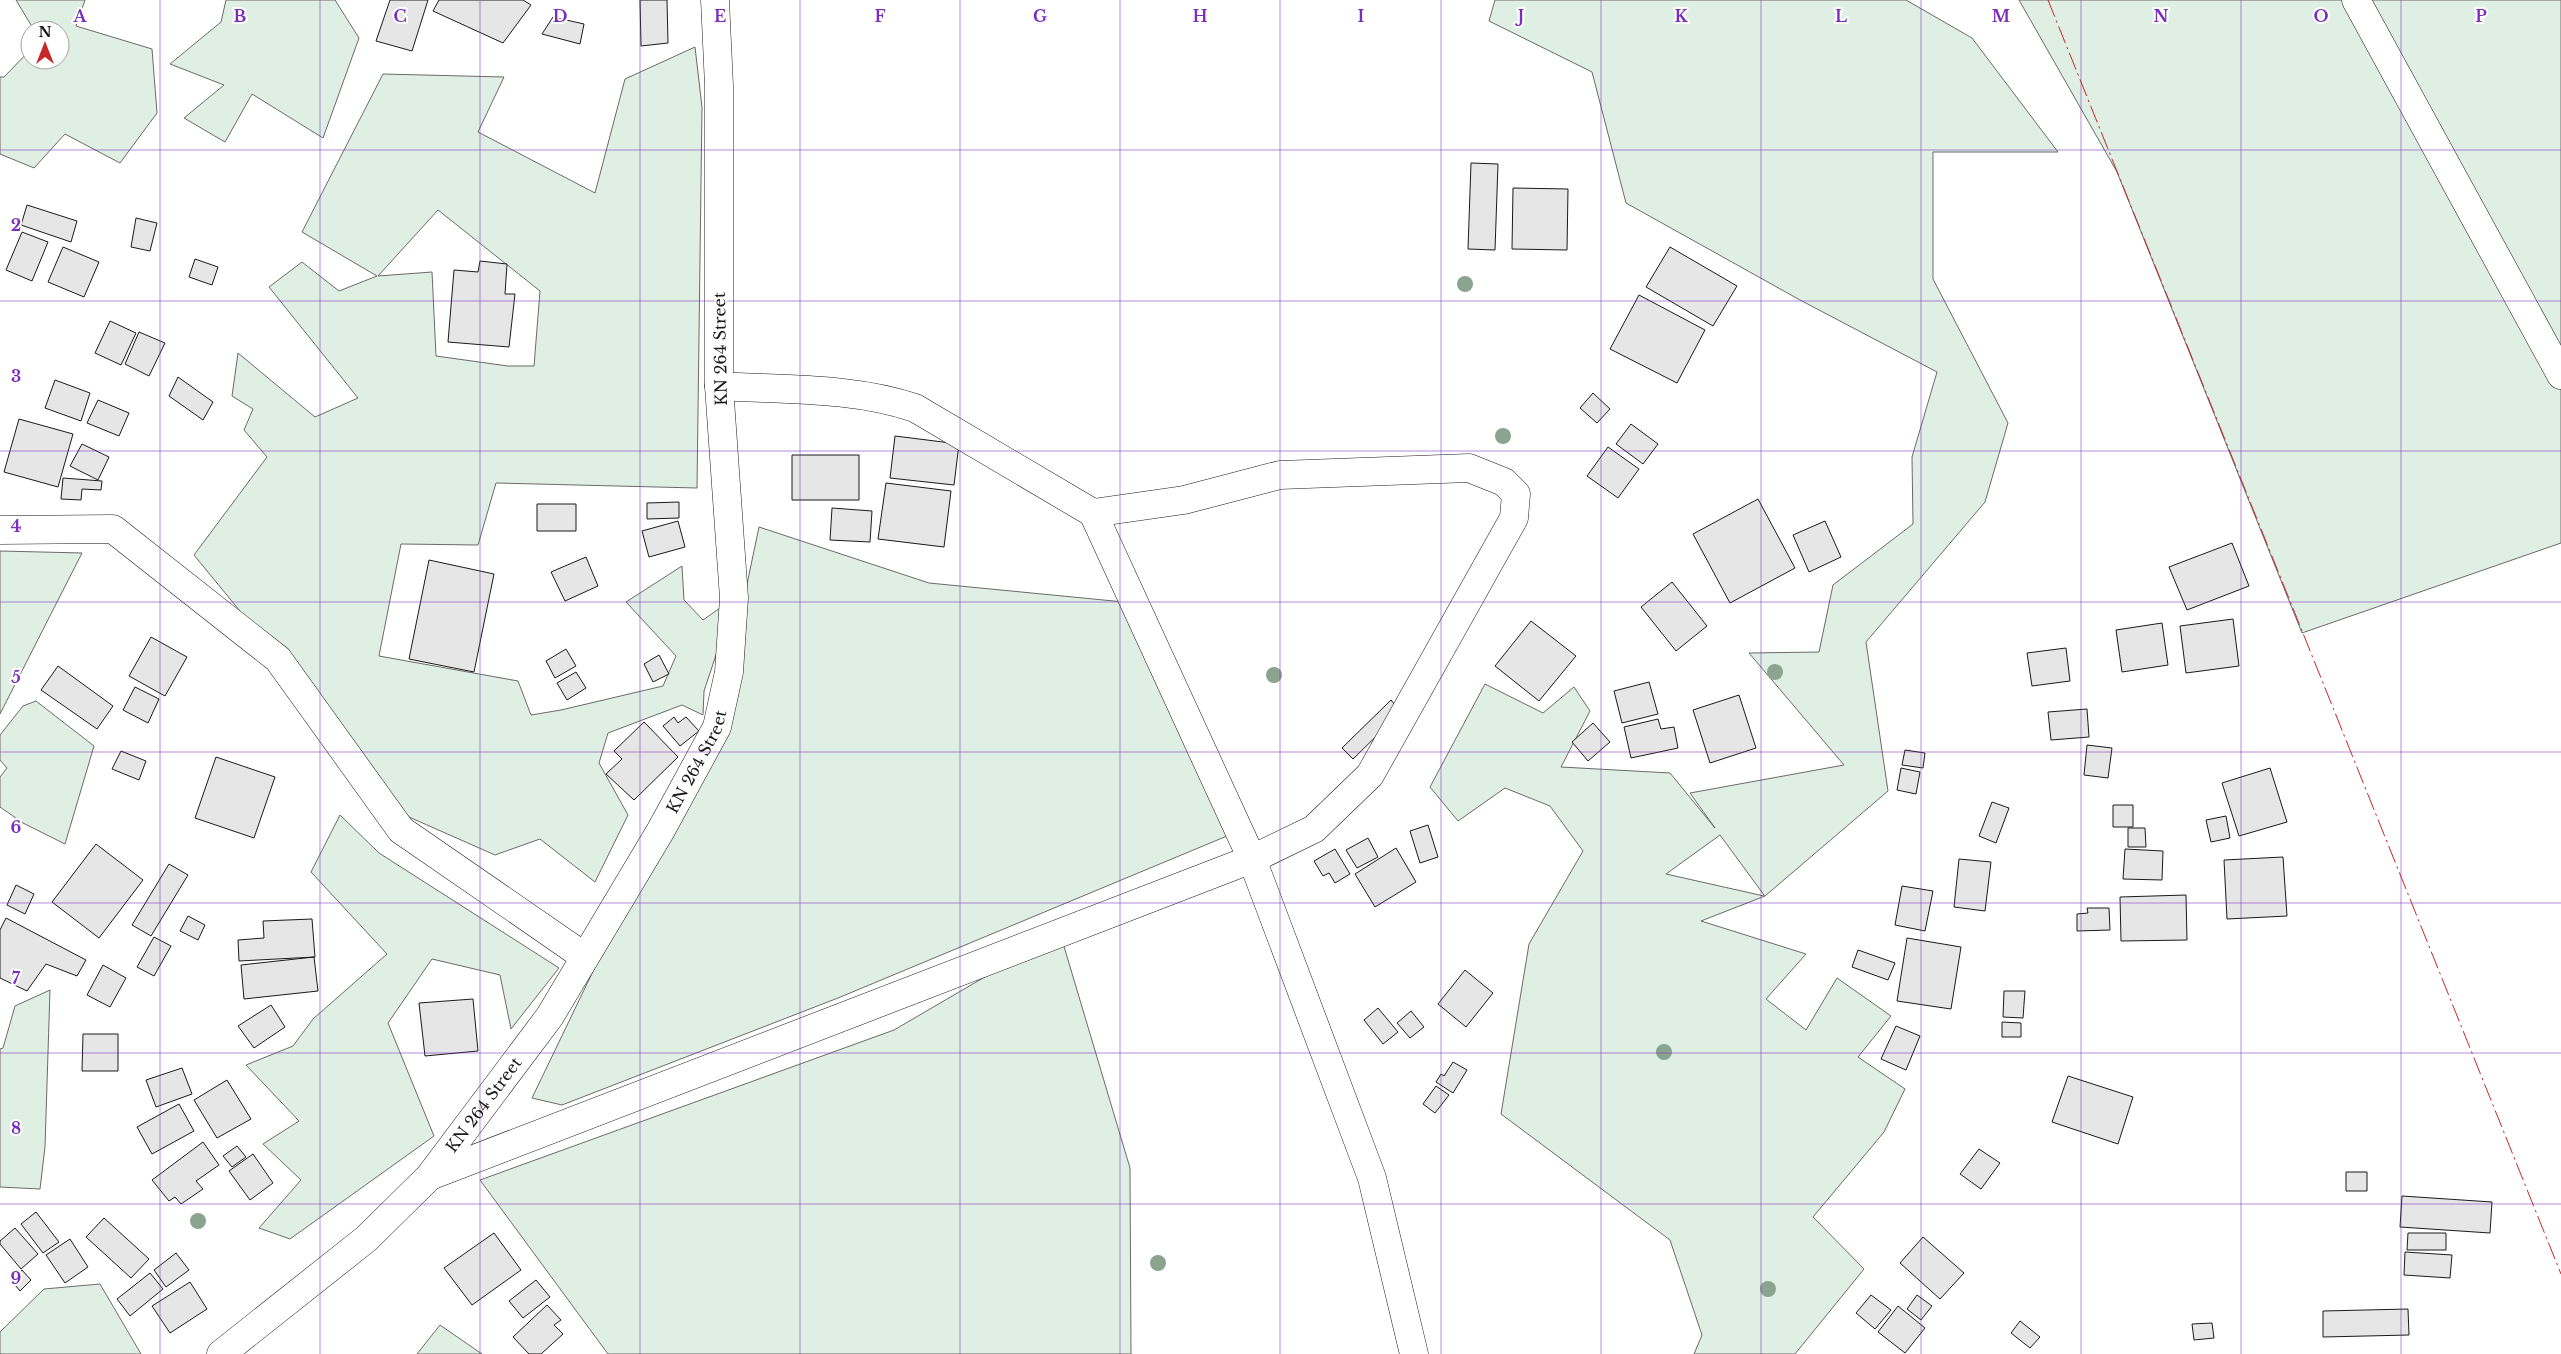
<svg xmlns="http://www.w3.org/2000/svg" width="2561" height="1354" font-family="'Libre Baskerville',serif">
<rect width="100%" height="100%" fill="#fff"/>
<path fill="#e0efe3" stroke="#6a6a6a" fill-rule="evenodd" d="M16 0H85L76 26 152 49 157 113 120 163 65 134 34 168 0 154V77H4L30 50V60H60V30H34Z
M226 0H335L359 38 323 138 252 94 225 142 184 118 224 85 170 64 221 22Z
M1495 0H1906L1972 38 2058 152H1933V279L2008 423 1985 502 1866 642 1888 791 1765 896 1701 921 1806 954 1766 999 1806 1030 1837 978 1891 1016 1858 1057 1905 1089 1884 1132 1813 1217 1864 1269 1795 1354H1694L1702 1335 1670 1240 1501 1114 1529 944 1583 851 1550 806 1505 788 1458 821 1430 787 1485 684 1543 713 1574 687 1590 711 1561 767 1670 773 1715 828 1690 793 1844 765 1749 653 1819 652 1833 585 1913 524 1912 457 1937 372 1800 300 1626 203 1592 72 1489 21ZM1720 835 1764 895V896L1666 874Z
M2019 0H2561V543L2302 633 2117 172Z
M695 47 702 107 697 488 496 483 478 545 401 544 379 656 518 681 531 715 561 710 663 686 676 656 626 602 682 566 684 600 703 620 720 608 719 646 704 691 703 715 682 705 608 733 599 763 628 815 595 882 540 839 495 855 409 817 194 555 267 457 244 430 253 409 232 396 238 353 315 417 358 398 269 287 302 262 339 291 377 276 302 232 383 74 504 77 478 132 595 193 625 79ZM438 210 540 291 534 366H508L436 356 432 272 378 276Z
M759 527 929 583 1124 602 1239 831 838 998 562 1105 532 1098 661 830 717 727Z
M0 551 82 553 0 714Z
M36 701 94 746 65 844 23 823 0 807V777L7 768 0 760V735L23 706Z
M340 815 379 853 559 968 511 1029 500 975 432 959 388 1023 434 1136 290 1239 259 1228 301 1180 263 1144 299 1121 246 1065 293 1046 313 1019 387 954 311 872Z
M1060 933 1130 1168 1131 1354H608L480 1180 894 1030Z
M50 990 45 1147 40 1189 0 1187V1049L3 1048 15 1006Z
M100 1284 141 1354H0V1332L44 1289Z
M440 1325 482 1354H417Z"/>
<path fill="#e6e6e6" stroke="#1a1a1a" d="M390 0H428L412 51 376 41Z
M439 0H523L531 5 503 43 433 11Z
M640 0H667L668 43 641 46Z
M553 17 584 24 580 44 542 34Z
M1471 163 1498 164 1495 250 1468 249Z
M1513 188 1568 189 1567 250 1512 249Z
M27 205 77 221 71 242 21 225Z
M136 218 157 223 150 251 131 247Z
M22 232 48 242 32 281 6 270Z
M63 247 99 262 84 297 48 282Z
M1670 247 1737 286 1713 326 1646 287Z
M195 259 218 267 212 285 189 277Z
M480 261 507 264 505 294H515L509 347 448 342 454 270 478 272Z
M1639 295 1705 330 1677 383 1610 349Z
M110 321 136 333 121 365 95 353Z
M139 332 165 343 149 376 125 364Z
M178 377 213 402 203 420 169 396Z
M55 380 90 393 81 421 45 408Z
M1593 393 1610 409 1597 423 1580 408Z
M98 400 129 413 119 436 87 423Z
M19 419 73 434 58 487 4 472Z
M1631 424 1658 444 1643 464 1616 444Z
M895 436 959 444 954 485 890 478Z
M82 444 109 457 98 480 70 466Z
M1608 447 1639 469 1618 498 1587 476Z
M792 455H859V500H792Z
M63 478 102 481 101 490 82 489 81 500 61 499Z
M886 483 951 491 944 547 878 539Z
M1758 499 1795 568 1730 603 1693 534Z
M679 502V518L647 519V503Z
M537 504H576V531H537Z
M832 508 872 511 870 542 830 540Z
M678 521 685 547 649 557 642 531Z
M1825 521 1841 557 1809 572 1793 535Z
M2232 543 2249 586 2187 610 2169 567Z
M586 557 598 586 565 601 551 572Z
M429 560 494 574 474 672 409 659Z
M1672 582 1707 626 1676 651 1641 607Z
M2233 619 2239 666 2186 673 2180 626Z
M1531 621 1576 656 1539 701 1495 666Z
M2162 623 2168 665 2122 672 2116 630Z
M151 637 187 657 165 696 129 676Z
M2066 648 2070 681 2032 686 2027 653Z
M566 649 576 666 555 678 546 661Z
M659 655 669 674 653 682 644 664Z
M58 666 113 706 97 729 41 690Z
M576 672 586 688 567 700 557 683Z
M1649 682 1658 714 1622 723 1614 691Z
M135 687 159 699 148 723 123 710Z
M1739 695 1756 748 1710 763 1693 710Z
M1391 700 1401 712 1353 759 1342 748Z
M2087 709 2089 737 2051 740 2048 712Z
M674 717 678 723 686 717 699 731 680 746 663 726Z
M1658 719 1661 729 1674 727 1678 748 1631 758 1624 727Z
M644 722 678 757 634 800 606 774 622 759 614 751Z
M1593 723 1610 742 1588 761 1572 742Z
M2087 745 2112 748 2108 778 2084 775Z
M1905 750 1925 753 1923 768 1902 765Z
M121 751 146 761 139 780 112 769Z
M216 757 275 777 254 838 195 818Z
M1901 768 1920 772 1916 794 1897 790Z
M2270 768 2287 822 2239 836 2222 783Z
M1992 802 2009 808 1996 843 1979 836Z
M2113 805H2133V827H2113Z
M2226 816 2230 838 2211 842 2206 820Z
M1428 825 1438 857 1420 863 1410 831Z
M2128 828H2145L2146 847H2128Z
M1368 838 1378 857 1357 868 1346 850Z
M96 844 143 880 99 938 52 902Z
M1396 848 1416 882 1375 907 1355 874Z
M1335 849 1350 874 1335 883 1329 873 1323 876 1314 861Z
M2125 849 2163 851 2162 880 2123 879Z
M2283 857 2287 916 2227 919 2224 860Z
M1959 859 1991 862 1985 911 1954 907Z
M169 864 188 875 151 936 132 925Z
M16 885 34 894 25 914 7 905Z
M1902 886 1933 891 1925 931 1895 925Z
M2186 895 2187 940 2121 941 2120 897Z
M2087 908H2109L2110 930 2077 931V914L2088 913Z
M188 916 205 925 198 940 180 931Z
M6 918 86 960 77 976 46 964 27 991 0 978V930Z
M312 919 315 957 239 961 238 940 264 938 263 921Z
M154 937 171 946 154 976 137 967Z
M1907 938 1961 947 1951 1009 1897 1001Z
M1858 950 1895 963 1888 980 1852 967Z
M314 957 318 991 244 999 241 965Z
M103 965 126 978 110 1007 87 995Z
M1465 970 1493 993 1466 1027 1438 1004Z
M2004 991H2025L2023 1018 2003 1017Z
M473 999 478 1051 425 1056 419 1003Z
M271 1005 285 1027 254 1048 238 1026Z
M1378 1008 1398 1032 1383 1044 1364 1020Z
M1411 1011 1424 1027 1410 1038 1397 1023Z
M2002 1022 2021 1023V1037H2002Z
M1896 1026 1920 1036 1906 1070 1881 1059Z
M83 1034H118V1071H82Z
M1453 1062 1467 1070 1453 1093 1436 1082 1441 1074 1444 1076Z
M182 1068 192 1094 156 1107 146 1080Z
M2068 1076 2133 1097 2118 1144 2052 1122Z
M227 1080 251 1119 217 1138 194 1100Z
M1436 1086 1449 1095 1435 1113 1423 1104Z
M179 1104 194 1131 152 1154 137 1127Z
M203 1142 219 1165 196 1181 203 1189 181 1204 175 1197 169 1201 152 1180Z
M237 1146 246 1157 232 1167 223 1156Z
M1979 1149 2000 1163 1981 1189 1960 1174Z
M253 1154 273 1183 250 1200 229 1171Z
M2346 1172H2367V1191H2346Z
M2402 1196 2492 1202 2490 1233 2400 1227Z
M36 1212 59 1242 43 1253 21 1224Z
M104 1218 149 1259 131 1278 86 1237Z
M15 1228 38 1254 21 1269 0 1244V1241Z
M494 1233 521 1270 472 1305 444 1268Z
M2408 1233H2446V1250H2407Z
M1923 1237 1964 1273 1940 1299 1900 1263Z
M70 1239 88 1267 65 1283 46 1255Z
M2405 1252 2452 1255 2450 1278 2404 1275Z
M176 1253 189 1270 166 1287 154 1270Z
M22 1270 31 1280 20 1291 11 1280Z
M150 1273 163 1289 130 1316 117 1299Z
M536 1280 550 1297 523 1318 509 1301Z
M190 1282 207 1309 170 1333 152 1306Z
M1871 1295 1891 1310 1875 1329 1856 1313Z
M1917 1295 1932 1306 1921 1320 1907 1309Z
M547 1305 561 1320 554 1325 563 1334 541 1354H529L513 1337Z
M1898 1306 1925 1328 1905 1353 1878 1332Z
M2408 1309 2409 1335 2323 1337V1311Z
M2020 1321 2040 1337 2030 1348 2011 1333Z
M2212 1323 2214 1338 2194 1340 2192 1324Z"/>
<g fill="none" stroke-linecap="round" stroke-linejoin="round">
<defs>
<g id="minor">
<path d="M2356 0 2561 375"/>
<path d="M1093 513 1252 859 1372 1178 1414 1354"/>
<path d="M0 530 113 529 278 659 401 830 585 957"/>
<path d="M430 1176 1252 859 1314 829 1370 775 1514 518 1516 494 1504 482 1469 468 1280 475 1184 500 1093 513 915 408C853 387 784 390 719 386"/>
<path id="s1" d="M221 1354 366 1239 430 1176 550 1016 661 830 717 727 729 672 734 598 719 386V86L715 0"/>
</g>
</defs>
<use href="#minor" stroke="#1a1a1a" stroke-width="29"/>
<use href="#minor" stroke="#fff" stroke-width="28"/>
<path stroke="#c62828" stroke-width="1" stroke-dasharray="18 4 2.5 4" stroke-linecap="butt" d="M2048 0 2561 1274"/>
</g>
<g fill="#8aa48f">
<circle cx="1465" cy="284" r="8"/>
<circle cx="1503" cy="436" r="8"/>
<circle cx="1775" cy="672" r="8"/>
<circle cx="1274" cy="675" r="8"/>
<circle cx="1664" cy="1052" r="8"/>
<circle cx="198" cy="1221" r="8"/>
<circle cx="1158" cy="1263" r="8"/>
<circle cx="1768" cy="1289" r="8"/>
</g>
<path fill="none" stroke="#7b2cbf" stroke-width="1" stroke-opacity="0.55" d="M160 0V1354M320 0V1354M480 0V1354M640 0V1354M800 0V1354M960 0V1354M1120 0V1354M1280 0V1354M1441 0V1354M1601 0V1354M1761 0V1354M1921 0V1354M2081 0V1354M2241 0V1354M2401 0V1354M0 150H2561M0 301H2561M0 451H2561M0 602H2561M0 752H2561M0 903H2561M0 1053H2561M0 1204H2561"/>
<g text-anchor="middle" stroke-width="4" stroke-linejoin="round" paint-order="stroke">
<g font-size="16" fill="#1a1a1a" stroke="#fff">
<text transform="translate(720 349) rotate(-91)" y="6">KN 264 Street</text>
<text dy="6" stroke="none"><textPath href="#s1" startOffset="769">KN 264 Street</textPath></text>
<text dy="6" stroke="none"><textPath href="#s1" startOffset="364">KN 264 Street</textPath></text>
</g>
</g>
<g font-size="16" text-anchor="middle" font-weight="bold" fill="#7b2cbf" stroke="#fff" stroke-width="4" stroke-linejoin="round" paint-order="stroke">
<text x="80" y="22">A</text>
<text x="240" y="22">B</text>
<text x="400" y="22">C</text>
<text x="560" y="22">D</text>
<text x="720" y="22">E</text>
<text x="880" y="22">F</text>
<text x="1040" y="22">G</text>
<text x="1200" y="22">H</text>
<text x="1361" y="22">I</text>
<text x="1521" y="22">J</text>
<text x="1681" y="22">K</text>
<text x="1841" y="22">L</text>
<text x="2001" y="22">M</text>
<text x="2161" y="22">N</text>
<text x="2321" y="22">O</text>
<text x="2481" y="22">P</text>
<text x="16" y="231">2</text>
<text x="16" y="382">3</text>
<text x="16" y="532">4</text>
<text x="16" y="683">5</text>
<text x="16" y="833">6</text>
<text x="16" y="984">7</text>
<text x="16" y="1134">8</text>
<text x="16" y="1284">9</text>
</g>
<g transform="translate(45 45)"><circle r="24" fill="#ffffff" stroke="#a3a3a3"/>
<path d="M0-4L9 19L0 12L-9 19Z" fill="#c62828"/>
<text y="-8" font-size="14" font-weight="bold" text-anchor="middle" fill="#1a1a1a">N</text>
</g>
</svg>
